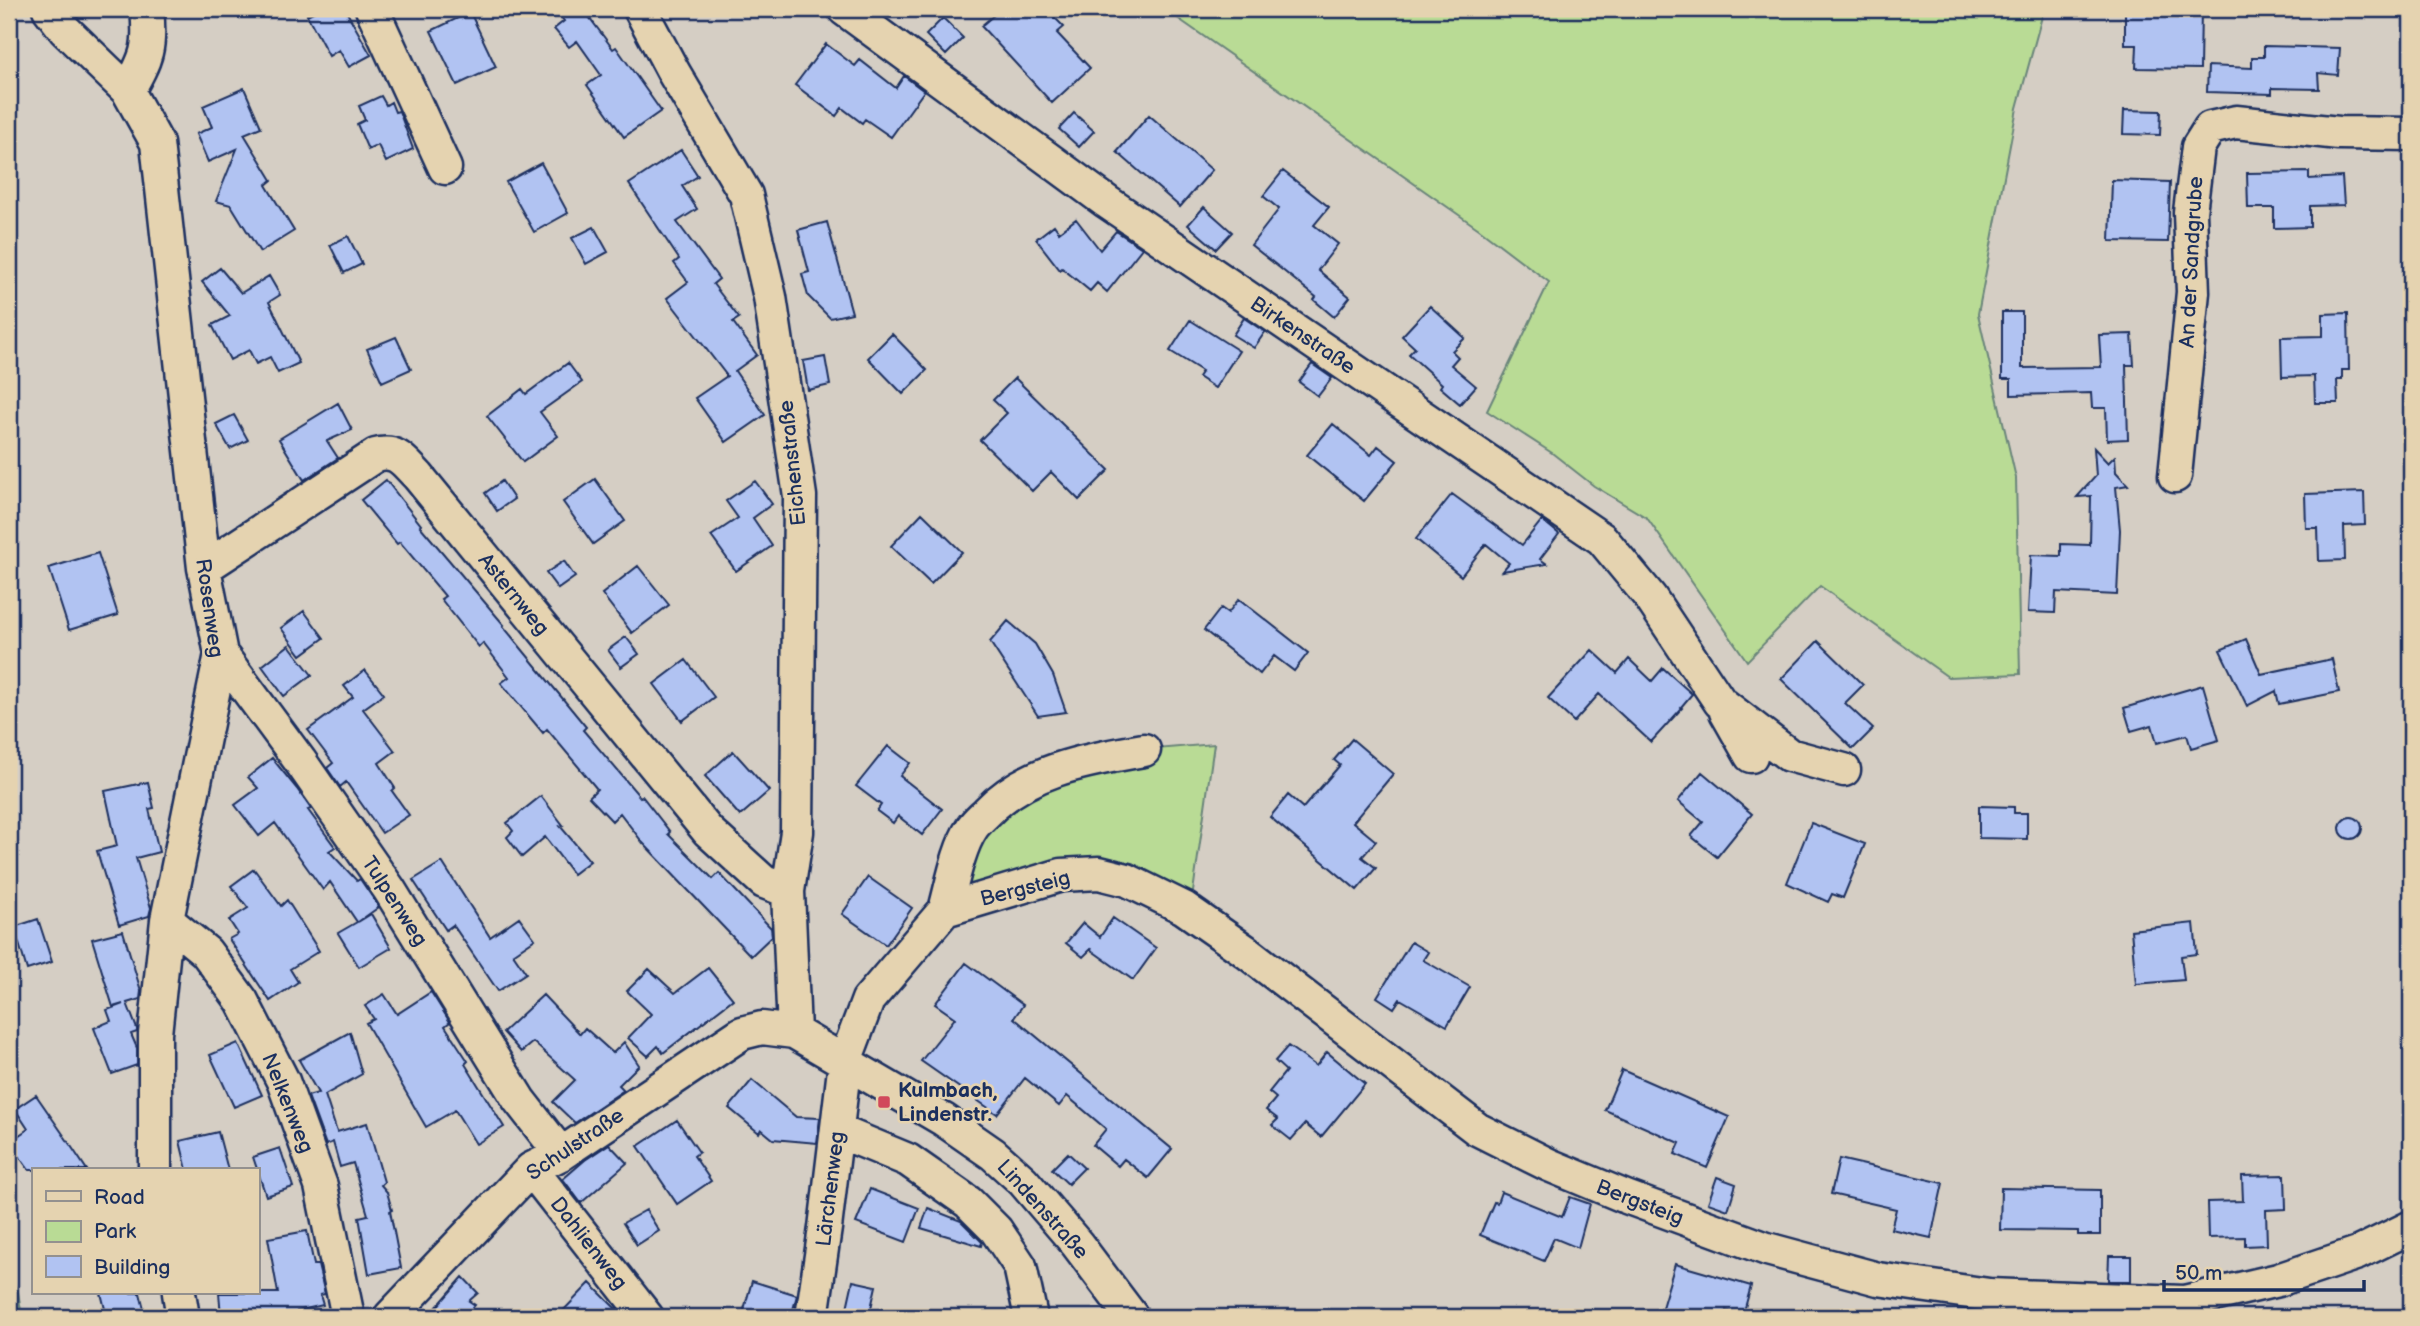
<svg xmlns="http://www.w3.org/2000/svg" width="2420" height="1326" font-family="'Balsamiq Sans',sans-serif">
<rect width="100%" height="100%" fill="#d5cec4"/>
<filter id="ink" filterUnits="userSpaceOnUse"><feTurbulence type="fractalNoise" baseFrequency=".0143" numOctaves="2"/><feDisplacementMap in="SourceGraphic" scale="14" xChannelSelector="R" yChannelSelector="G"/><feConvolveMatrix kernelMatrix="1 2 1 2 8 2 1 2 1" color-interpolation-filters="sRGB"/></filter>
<g filter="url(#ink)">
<path fill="#b9db95" stroke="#6a857a" stroke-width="2" d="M1167 9H2044L2017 108 1978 314 2016 478 2020 674 1948 677 1820 586 1747 661 1647 518 1594 486 1552 453 1487 411 1549 282 1479 229 1176 17Z
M1214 744 1190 913 1127 880 945 910 972 828 1037 777 1144 750Z
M9 1272 18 1292 22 1317H9Z"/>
<path fill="#b1c3f2" stroke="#1b2f5e" stroke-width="2" d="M319 9H345L371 55 349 67 339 50 329 56 307 15Z
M555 9H583L613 49 616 47 661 111 624 137 587 85 601 75 577 41 569 47 554 29 564 21Z
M1001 9H1046L1064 27 1057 33 1090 68 1052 103 981 26Z
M2125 9H2201L2200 69 2136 68 2137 45H2125Z
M470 12 496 67 457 85 431 31Z
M943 18 963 38 946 55 926 35Z
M826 44 855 66 860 60 896 88 904 76 924 91 891 137 865 119 862 123 842 108 836 116 795 85Z
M2264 46 2340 48 2338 75 2318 73 2319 89 2272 88V94L2207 92 2208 66 2252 68V57H2264Z
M244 88 261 127 244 134 272 180 266 185 294 231 260 252 231 205 216 201 237 149 208 162 196 134 212 127 203 106Z
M381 96 386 105 391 102 395 112 399 111 413 149 386 162 378 145 368 150 357 124 365 120 359 106Z
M2124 110 2161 111 2160 135 2123 134Z
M1074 113 1094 131 1079 147 1059 129Z
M1149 115 1212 170 1180 207 1117 152Z
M681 150 698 176 682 186 697 209 677 222 719 279 713 284 739 318 733 322 757 355 735 371 765 415 726 442 695 398 727 376 667 298 688 282 674 263 679 259 629 184Z
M541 163 568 213 534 232 506 182Z
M1283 171 1329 207 1314 225 1338 244 1318 270 1350 297 1334 317 1314 300 1316 297 1251 245 1279 209 1263 196Z
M2309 172V179L2342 177 2344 205 2310 206V227L2274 228V208H2248L2247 173Z
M2112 180 2170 182 2168 242 2110 241Z
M1204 207 1232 232 1216 249 1188 225Z
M1076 219 1100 250 1116 231 1142 248 1107 292 1097 283 1090 291 1062 268 1060 270 1036 239 1054 225 1059 232Z
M827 222 852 313 830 318 808 296 802 274 809 272 798 230Z
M594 227 608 252 586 264 572 238Z
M348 236 362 264 344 273 330 245Z
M220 268 241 293 269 276 280 295 269 302 299 363 278 373 270 357 256 364 249 350 230 360 212 325 230 316 202 282Z
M1430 306 1465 338 1452 351 1458 357 1451 365 1476 386 1460 404 1440 387 1442 384 1409 354 1415 348 1402 336Z
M2002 312H2022V368L2101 367 2099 335 2132 334 2134 365H2126L2128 439 2107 440 2106 408H2092L2091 393 2011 395V379H2002Z
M2348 313 2349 370H2342V380H2337L2338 403H2315L2314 376 2282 377 2281 337 2323 336V314Z
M1244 318 1265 332 1254 348 1233 335Z
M1190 320 1239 351 1215 388 1198 377 1202 371 1170 351Z
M892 334 927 370 903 394 868 358Z
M396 337 411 369 382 382 367 349Z
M825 357 830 385 808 390 803 361Z
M568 363 582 382 540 412 558 436 523 462 487 416 522 389 526 394Z
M1312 364 1332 378 1318 396 1299 382Z
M1015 378 1109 470 1079 500 1051 472 1032 491 980 440 1007 413 993 400Z
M338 403 352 430 327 441 338 458 304 480 279 439Z
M234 415 248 440 230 449 216 424Z
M1333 424 1371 455 1378 446 1397 461 1364 501 1307 455Z
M2094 448 2108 463 2115 456 2116 472 2128 485 2116 487 2120 530 2117 595 2056 592 2055 613 2028 612 2031 555 2061 556V544L2090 545 2091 496 2077 497 2096 476Z
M595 479 625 521 593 544 563 502Z
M386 480 421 525 420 526 504 625 503 626 586 727 583 730 640 797 642 796 670 832 668 834 713 879 719 873 771 928 772 936 751 956 643 843 620 813 612 821 589 797 597 789 547 729 543 733 501 683 509 677 483 643 479 647 441 599 445 596 400 542 397 544 361 500Z
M502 481 514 499 497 511 485 493Z
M755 481 772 504 753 518 772 546 736 571 711 536 738 518 726 501Z
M2364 492 2365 525 2344 526 2345 560 2319 561 2318 528H2306L2305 494Z
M1452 494 1522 545 1542 520 1559 534 1540 559 1547 564 1502 571 1509 563 1486 544 1461 576 1416 539Z
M922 513 962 552 931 584 891 546Z
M98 553 118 615 69 630 49 568Z
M564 561 575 577 558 589 546 573Z
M638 566 669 605 632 633 602 594Z
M1239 599 1308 653 1294 671 1274 656 1260 674 1204 630 1221 608 1228 613Z
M304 611 324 638 301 655 281 628Z
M1008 621 1035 644 1053 675 1066 712 1038 716 990 642Z
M626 637 639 654 621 667 608 650Z
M2246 639 2261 674 2332 659 2339 692 2279 704 2276 691 2247 706 2220 650Z
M1818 641 1863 685 1845 703 1873 729 1853 749 1781 679Z
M289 645 312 675 284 696 262 666Z
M1592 650 1617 673 1629 659 1652 681 1663 668 1692 694 1681 707 1682 708 1651 742 1599 694 1574 722 1548 698Z
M686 660 714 697 682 721 654 684Z
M365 670 384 694 363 709 395 751 379 763 395 788 392 791 409 815 382 833 346 782 340 787 327 768 333 763 308 730 353 697 344 686Z
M2203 685 2219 740 2191 748 2187 735 2157 743 2152 725 2131 731 2124 708Z
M1352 739 1393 774 1353 822 1376 841 1362 857 1376 868 1357 890 1270 817 1288 795 1303 808 1340 765 1334 760Z
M888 746 910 763 900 776 942 809 922 835 898 816 893 823 877 811 881 805 856 786Z
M733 751 769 791 740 816 705 776Z
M272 758 297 789 311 809 308 810 335 847 329 851 357 881 360 879 379 907 358 922 371 914 391 948 359 967 338 933 357 922 330 882 323 890 275 823 259 836 235 805 258 788 248 777Z
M1702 772 1752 814 1717 857 1691 836 1703 822 1678 801Z
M148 782 154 808 149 809 159 852 136 858 151 908 149 916 119 925 97 851 117 846 105 791Z
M541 796 563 825 560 826 590 861 573 874 545 837 522 857 507 837 513 831 507 823Z
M1979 806 2014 807V813H2027V839L1979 838Z
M2340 828a11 11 0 1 1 22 0a11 11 0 1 1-22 0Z
M1811 823 1865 844 1843 898 1832 894 1828 902 1787 883Z
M442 862 490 937 519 917 535 939 513 954 526 973 498 991 453 925 446 930 413 880Z
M254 869 281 906 287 900 319 951 290 969 298 982 270 1001 229 939 238 934 229 920 248 908 231 886Z
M868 877 912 908 886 945 842 914Z
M1113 918 1156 948 1133 980 1091 950 1092 948 1083 957 1066 943 1083 923 1100 937Z
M38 919 52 962 27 970 14 927Z
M2194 923 2197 954 2181 956 2184 980 2136 984 2131 930Z
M123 931 141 991 140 999 127 1003 137 1029V1032L131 1034 137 1048V1065L112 1074 94 1028 111 1021 107 1010 123 1004 113 1007 92 939Z
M1411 942 1428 952 1423 960 1470 987 1447 1026 1400 999 1394 1008 1377 997Z
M966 963 1023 1005 1014 1018 1172 1149 1148 1178 1124 1159 1118 1166 1093 1145 1106 1129 1067 1096 1059 1106 1025 1078 997 1114 921 1061 955 1018 935 1004Z
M708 968 733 999 663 1053 658 1046 648 1056 628 1038 651 1014 627 991 649 969 675 993Z
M431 992 450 1022 445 1026 468 1061 465 1064 504 1127 476 1144 455 1110 426 1127 366 1023 374 1019 365 1006 384 994 397 1014Z
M543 995 580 1034 585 1028 613 1053 624 1042 639 1065 619 1085 624 1090 575 1123 553 1102 575 1080 533 1042 521 1052 503 1032Z
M350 1032 362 1074 325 1095 337 1132 367 1123 384 1182 381 1185 387 1192 392 1210 390 1211 401 1268 369 1274 359 1217 368 1215 353 1163 340 1167 333 1142 326 1145 308 1096 318 1093 299 1060Z
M238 1043 262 1095 234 1107 210 1055Z
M1288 1046 1316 1066 1327 1052 1365 1084 1321 1137 1305 1124 1291 1140 1272 1125 1278 1119 1266 1110 1276 1098 1269 1092 1286 1071 1275 1061Z
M1622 1070 1729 1117 1707 1168 1675 1154 1680 1143 1605 1110Z
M752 1080 796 1117 820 1118 817 1143 773 1139 761 1129 759 1133 729 1108Z
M36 1095 65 1137 87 1170H29L9 1142 28 1129 15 1109Z
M677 1120 699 1152 694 1156 711 1181 677 1204 638 1146Z
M218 1132 228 1170H187L180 1141Z
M609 1144 627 1163 581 1203 563 1179 585 1160Z
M280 1148 293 1187 266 1196 253 1157Z
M1068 1153 1084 1168 1068 1184 1052 1169Z
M1839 1159 1943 1183 1931 1238 1891 1229 1896 1209 1831 1194Z
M2285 1175 2286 1209 2266 1210 2267 1245 2245 1246V1237L2208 1238 2207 1202 2243 1201 2242 1176Z
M1717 1177 1736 1184 1728 1210 1708 1203Z
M2001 1188 2100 1190V1235H2078V1231L2000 1230Z
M870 1189 919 1208 906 1242 856 1223Z
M1501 1192 1562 1217 1570 1197 1590 1204 1578 1248 1554 1238 1544 1261 1480 1235 1494 1202 1497 1203Z
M928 1208 961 1221 982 1242 981 1246 921 1228Z
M646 1210 659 1231 637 1245 623 1223Z
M307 1231 314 1265H318L325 1294 320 1295 323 1305 297 1311 298 1317H255V1312L221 1315 219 1293H278L268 1238Z
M2109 1256H2131V1281H2108Z
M1675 1264 1751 1286 1743 1315 1726 1310 1724 1317H1682L1661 1311Z
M463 1277 478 1293 469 1301 475 1305 465 1317H428Z
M752 1281 797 1295 791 1317H759L743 1313Z
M853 1281 876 1286 869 1317H845Z
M590 1283 624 1317H557Z
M101 1293H140L146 1317H107Z"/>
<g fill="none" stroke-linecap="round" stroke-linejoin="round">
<defs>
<path id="street" d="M49 9 65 30 128 91 157 143 204 568 221 654 167 920 155 1034V1170
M372 9 445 168
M640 9 674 73 746 195 770 297 800 496 797 832 788 891 794 1032
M844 9 1107 202 1602 539 1650 597 1720 702 1789 755 1844 770
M128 91C147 57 151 48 147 9
M2175 476 2193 292 2190 212 2198 147 2210 128 2236 122 2339 133 2411 134
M204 568 376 455C397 449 404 462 418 476L708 831 764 882 788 891
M221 654 300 761 389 889 519 1100 561 1154
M1726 712 1751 756
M945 910C952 885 958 849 972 828 976 822 982 817 987 812 1028 769 1088 760 1144 750
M167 920 206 952 242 1001 283 1081 321 1186 348 1317
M838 1131 908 1160 968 1202 996 1230 1020 1266 1031 1317
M531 1169 647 1317
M179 1293 183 1317
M390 1317 531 1169 561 1154 742 1033 762 1028 794 1032 944 1120 993 1154 1023 1181 1077 1244 1132 1317
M812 1317 825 1228 845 1061 868 1000 945 910 1061 875 1099 873 1127 880 1184 908 1244 950 1477 1129 1549 1165 1626 1197 1767 1249 1878 1279 1989 1295 2184 1302 2278 1280 2358 1253 2411 1227"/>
</defs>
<use href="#street" stroke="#1b2f5e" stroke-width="37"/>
<use href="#street" stroke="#e5d3b0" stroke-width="32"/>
</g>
</g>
<rect fill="#d1495b" stroke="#e5d3b0" stroke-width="2.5" x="877" y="1095" width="14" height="14" rx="3.5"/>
<g text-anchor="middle" stroke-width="5" stroke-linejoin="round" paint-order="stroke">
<g font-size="21" fill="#1b2f5e" stroke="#e5d3b0">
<text transform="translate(2191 262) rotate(-87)" y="7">An der Sandgrube</text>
<text transform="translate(1303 335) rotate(34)" y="7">Birkenstraße</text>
<text transform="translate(792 463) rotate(-96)" y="7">Eichenstraße</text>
<text transform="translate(514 594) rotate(51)" y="7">Asternweg</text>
<text transform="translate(210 608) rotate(82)" y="7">Rosenweg</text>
<text transform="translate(1025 888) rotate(-14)" y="7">Bergsteig</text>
<text transform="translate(395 901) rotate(57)" y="7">Tulpenweg</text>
<text transform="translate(288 1103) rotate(68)" y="7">Nelkenweg</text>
<text transform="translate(575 1144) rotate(-34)" y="7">Schulstraße</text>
<text transform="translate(830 1189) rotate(-83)" y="7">Lärchenweg</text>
<text transform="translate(1640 1202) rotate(21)" y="7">Bergsteig</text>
<text transform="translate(1043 1209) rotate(48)" y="7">Lindenstraße</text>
<text transform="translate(589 1243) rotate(52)" y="7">Dahlienweg</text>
</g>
<g font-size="21" font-weight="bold" fill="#1b2f5e" stroke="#e5d3b0" text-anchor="start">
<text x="898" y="1097">Kulmbach,<tspan x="898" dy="24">Lindenstr.</tspan></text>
</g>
</g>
<rect width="2420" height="1326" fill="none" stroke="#e5d3b0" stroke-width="35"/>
<rect x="18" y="18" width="2385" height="1291" fill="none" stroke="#1b2f5e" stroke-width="2.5" filter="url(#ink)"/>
<rect x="32" y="1168" width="228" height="126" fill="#e5d3b0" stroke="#94918f" stroke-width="2"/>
<rect x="46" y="1191" width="35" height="10" fill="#e5d3b0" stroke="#94918f" stroke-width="2"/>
<text x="94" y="1204" font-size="21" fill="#1b2f5e">Road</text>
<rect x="46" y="1221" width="35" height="21" fill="#b9db95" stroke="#94918f" stroke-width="2"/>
<text x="94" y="1238" font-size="21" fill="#1b2f5e">Park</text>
<rect x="46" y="1256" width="35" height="21" fill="#b1c3f2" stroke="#94918f" stroke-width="2"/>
<text x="94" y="1274" font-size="21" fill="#1b2f5e">Building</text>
<path d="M2164 1280v10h200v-10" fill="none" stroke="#1b2f5e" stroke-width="3.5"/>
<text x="2175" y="1280" font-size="21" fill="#1b2f5e" stroke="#e5d3b0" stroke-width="5" paint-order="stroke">50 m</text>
</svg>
